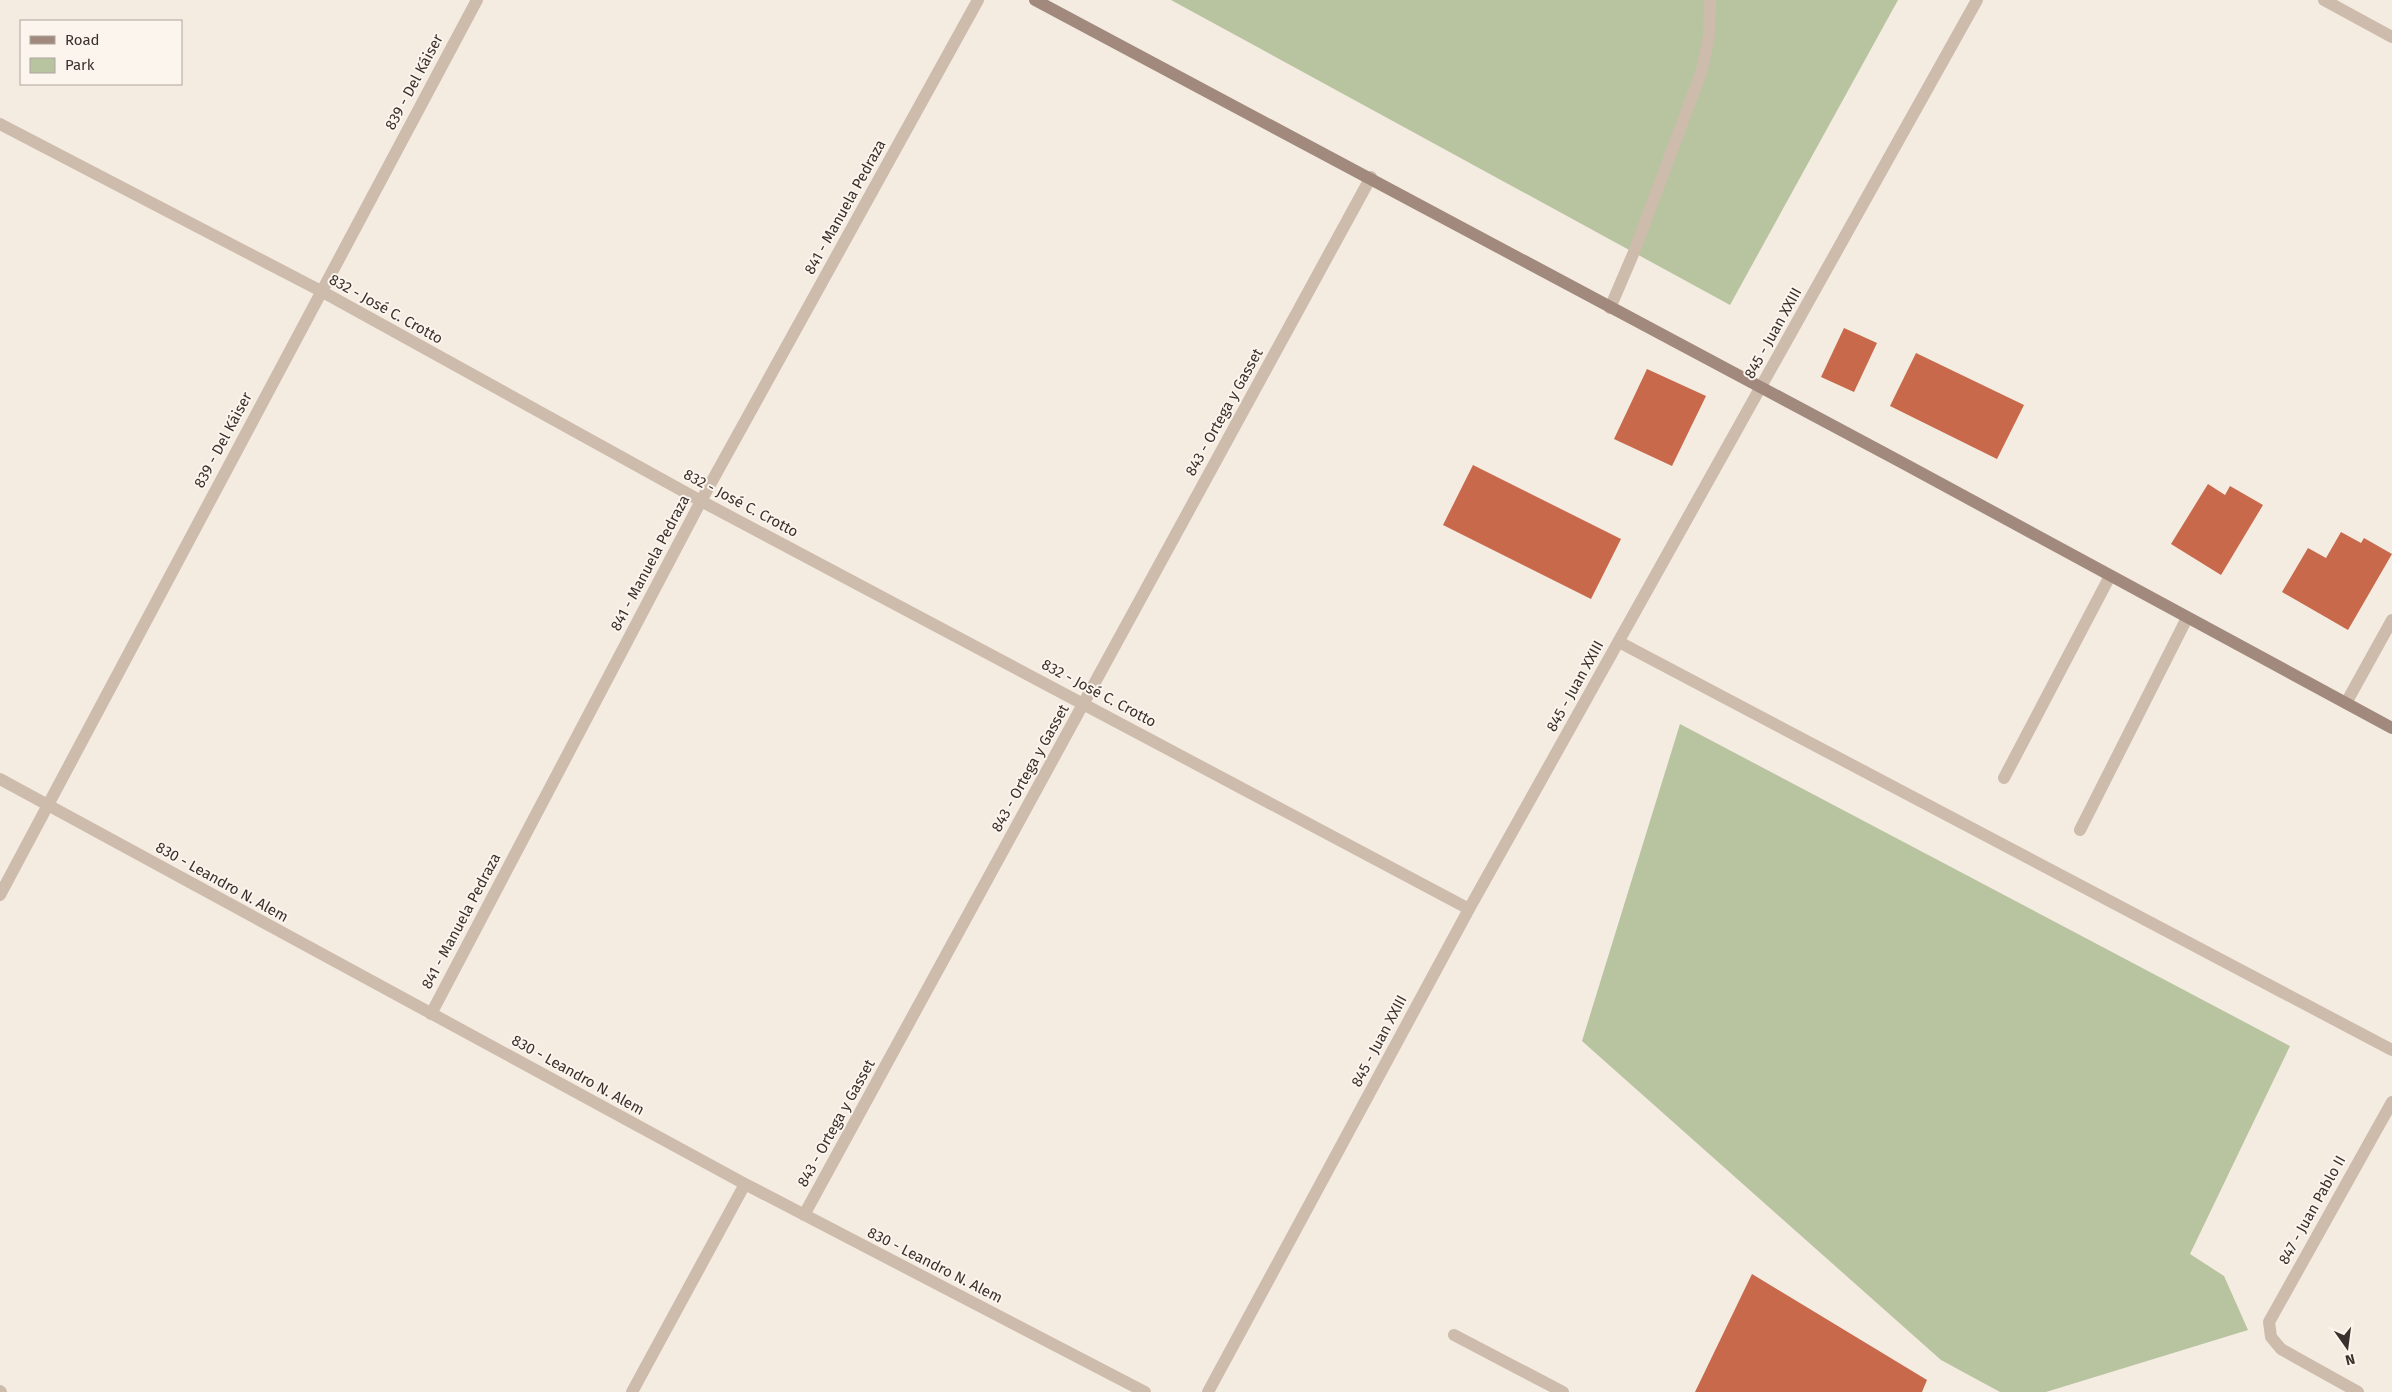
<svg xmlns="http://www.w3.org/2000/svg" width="2392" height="1392" font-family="'Fira Sans',sans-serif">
<rect width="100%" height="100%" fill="#f4ebe1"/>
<path fill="#b8c4a0" d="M1171 0H1898L1730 305Z
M1680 724 2290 1046 2190 1254 2224 1276 2248 1330 2046 1392H2000L1941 1360 1582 1041Z"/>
<path fill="#c8694b" d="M1844 328 1877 343 1854 392 1821 377Z
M1916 353 2024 405 1997 459 1890 406Z
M1647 369 1706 396 1672 466 1614 439Z
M1473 465 1621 539 1591 599 1443 525Z
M2208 484 2225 495 2230 486 2263 505 2221 575 2171 544Z
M2341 532 2361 543 2364 538 2392 554 2348 630 2282 592 2308 548 2326 558Z
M1752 1274 1927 1380 1922 1392H1695Z"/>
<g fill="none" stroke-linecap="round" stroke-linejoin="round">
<path stroke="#cdbbac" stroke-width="12" d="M1610 308 1634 252 1702 70 1709 36 1710 0"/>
<path stroke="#cdbbac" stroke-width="12" d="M2324 0 2392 37
M0 124 321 291 701 501 1469 909
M1619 642 2392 1050
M2346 703 2392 620
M2004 778 2110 576
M0 779 745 1184 1145 1392
M2080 830 2187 618
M0 895 477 0
M431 1014 701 501 978 0
M804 1215 1371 177
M1454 1335 1563 1392
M0 1391 1 1392
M632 1392 745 1184
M1208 1392 1469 909 1977 0
M2358 1392 2281 1349 2271 1337 2269 1322 2392 1102"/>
<path stroke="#a18a7d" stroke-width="12" d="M1035 0 1901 462 2392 728"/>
</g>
<g text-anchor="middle" stroke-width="4" stroke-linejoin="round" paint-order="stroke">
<g font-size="15" fill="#3b302b" stroke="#fbf5ee">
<text transform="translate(414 82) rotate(-62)" y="5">839 - Del Káiser</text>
<text transform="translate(845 207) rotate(-61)" y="5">841 - Manuela Pedraza</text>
<text transform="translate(386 309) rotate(29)" y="5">832 - José C. Crotto</text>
<text transform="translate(1773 333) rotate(-61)" y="5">845 - Juan XXIII</text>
<text transform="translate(1224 412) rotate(-61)" y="5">843 - Ortega y Gasset</text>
<text transform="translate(223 440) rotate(-62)" y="5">839 - Del Káiser</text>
<text transform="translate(741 503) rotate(28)" y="5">832 - José C. Crotto</text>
<text transform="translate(650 563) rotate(-62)" y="5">841 - Manuela Pedraza</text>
<text transform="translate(1575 686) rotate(-61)" y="5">845 - Juan XXIII</text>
<text transform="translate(1099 693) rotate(28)" y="5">832 - José C. Crotto</text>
<text transform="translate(1030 768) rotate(-61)" y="5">843 - Ortega y Gasset</text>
<text transform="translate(222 882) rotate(29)" y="5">830 - Leandro N. Alem</text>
<text transform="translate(461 921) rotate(-62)" y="5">841 - Manuela Pedraza</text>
<text transform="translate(1379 1041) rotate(-62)" y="5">845 - Juan XXIII</text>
<text transform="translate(578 1075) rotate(29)" y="5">830 - Leandro N. Alem</text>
<text transform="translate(836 1123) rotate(-61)" y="5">843 - Ortega y Gasset</text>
<text transform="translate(2312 1210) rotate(-61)" y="5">847 - Juan Pablo II</text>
<text transform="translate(935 1265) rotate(27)" y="5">830 - Leandro N. Alem</text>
</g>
</g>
<rect x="20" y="20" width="162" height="65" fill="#fbf5ee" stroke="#aea6a0"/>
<rect x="30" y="36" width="25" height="8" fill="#a18a7d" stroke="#aea6a0"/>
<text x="65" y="45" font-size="15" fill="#3b302b">Road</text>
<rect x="30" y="58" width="25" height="15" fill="#b8c4a0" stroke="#aea6a0"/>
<text x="65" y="70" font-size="15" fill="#3b302b">Park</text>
<g transform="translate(2347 1347) rotate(166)" stroke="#fbf5ee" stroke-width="4" paint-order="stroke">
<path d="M0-4L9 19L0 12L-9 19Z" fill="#3b302b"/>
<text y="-8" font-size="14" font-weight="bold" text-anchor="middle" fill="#3b302b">N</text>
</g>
</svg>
